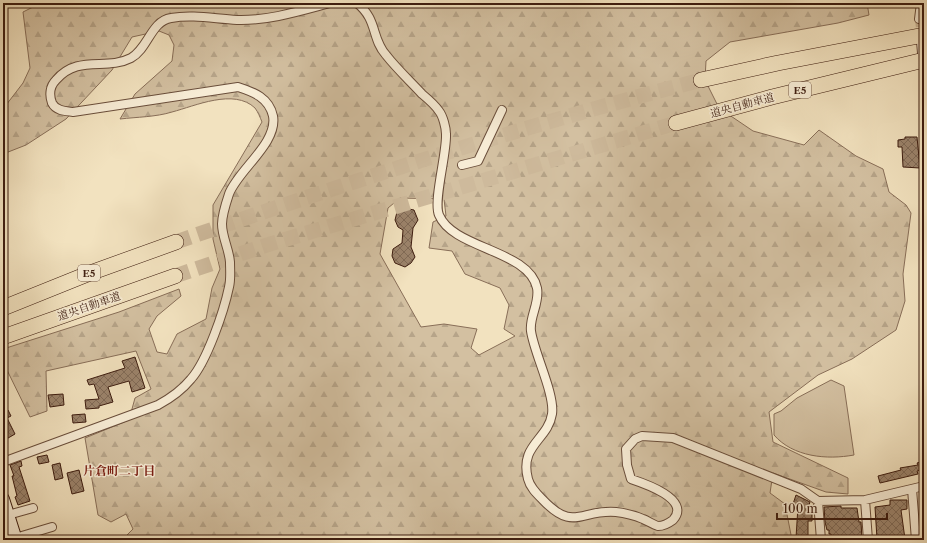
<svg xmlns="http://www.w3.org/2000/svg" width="927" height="543" font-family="'Libre Caslon Text','Noto Serif JP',serif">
<defs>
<pattern id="forest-firs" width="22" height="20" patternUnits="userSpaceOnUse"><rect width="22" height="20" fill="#d3c0a1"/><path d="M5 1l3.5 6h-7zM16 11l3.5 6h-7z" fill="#b6a489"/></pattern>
<pattern id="building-cross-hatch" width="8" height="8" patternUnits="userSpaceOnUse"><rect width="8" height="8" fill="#9b836b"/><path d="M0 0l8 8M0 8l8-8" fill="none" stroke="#806a56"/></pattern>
</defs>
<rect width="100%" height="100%" fill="#f2e2bf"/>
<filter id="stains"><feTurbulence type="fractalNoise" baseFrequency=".005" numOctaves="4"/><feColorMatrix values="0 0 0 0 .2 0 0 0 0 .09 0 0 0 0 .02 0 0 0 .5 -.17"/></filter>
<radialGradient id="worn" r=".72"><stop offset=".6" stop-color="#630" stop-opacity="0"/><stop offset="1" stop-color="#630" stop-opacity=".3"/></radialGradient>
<path fill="#d3c0a1" stroke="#886e58" d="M831 380 844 386 854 455C827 460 793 457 774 435V414L781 411 797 398Z"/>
<path fill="url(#forest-firs)" stroke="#886e58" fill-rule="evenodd" d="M41 3H867L869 15 838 23 730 42 706 61 705 80 719 108 753 131 804 145 819 130 856 156 883 169 889 192 906 205 911 213 903 274 905 301 896 330 852 359 818 375 769 412 773 442 848 478V494L826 492 773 473 770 493 785 504 792 540H122L133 529 126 514 111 522 98 515 85 438 129 420 135 398 151 389 136 351 46 371 47 411 30 417 6 368H3V349L119 312 179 289 181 296 157 316 149 329 157 352 167 354 177 334 206 319 212 288 220 269 213 239V205L262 122C260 117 258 112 255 108 234 88 195 106 172 112 156 117 137 117 120 119L135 94 172 61 174 45 169 35 159 31 132 37 112 70 66 119 26 145 3 154V109L23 83 30 68 23 12ZM400 198 444 199 446 216 433 222 429 248 452 251 465 274 500 288 509 305 504 329 515 336 479 355 471 348 477 329 444 324 421 327 380 254 388 208Z"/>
<path fill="url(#building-cross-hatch)" stroke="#3d1c0f" d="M905 137H917L920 168 903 167 902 147H898V140L905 139Z
M403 208 414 210 418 220 413 228 411 247 415 257 411 263 405 267 395 263 392 256 393 249 402 243 403 230 398 227 395 220 397 212Z
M135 357 145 388 132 392 129 381 108 387 113 402 99 406V408L86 409 85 400 99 399 94 384 89 385 87 380 125 368 122 361Z
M63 394 64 405 50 407 48 395Z
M8 410 11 416 7 418 15 434 3 441V411Z
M85 414 86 422 73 423 72 415Z
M47 455 49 462 39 464 37 457Z
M21 461 22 466 19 467 30 501 18 505 15 497 17 496 12 476H14L10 465Z
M924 461V469L917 471 918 474 880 483 878 476 901 470 900 468 918 465 917 463Z
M60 463 63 478 55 480 52 465Z
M79 470 84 491 72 494 67 473Z
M796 495 810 502 807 511H812V521H808V538H796L798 506 793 504Z
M890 500H907V509L901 510 905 539H877L875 507 890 505Z
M841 506V508H857L859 522H861L862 540H831V534H829V530H827L825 522 824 507Z
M43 535 44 540H28Z"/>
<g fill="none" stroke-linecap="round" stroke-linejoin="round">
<path stroke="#ceba9c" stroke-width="8" stroke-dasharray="8 4" stroke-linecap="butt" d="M919 19 921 38"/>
<path stroke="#ceba9c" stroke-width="15" stroke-dasharray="15 8" stroke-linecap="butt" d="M176 242C348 182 523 126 701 80
M175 276 270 244 676 123"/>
<defs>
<path id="minor" d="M357 3C378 20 371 38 386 55 397 69 410 81 422 94 428 99 435 105 439 111 443 116 446 128 446 134 447 153 433 201 439 215 453 249 529 250 537 288 540 303 529 317 531 331 534 353 555 394 552 414 548 440 519 445 528 479 530 487 536 493 542 499 574 533 580 509 616 512 625 513 636 516 643 519 648 521 654 525 658 526 664 526 669 523 673 520 692 499 643 483 631 479L627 465 626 449 635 439 642 436 673 438 801 489 818 501 865 500 924 486
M919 19 921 3
M921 41 922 53
M462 165 478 161 502 110
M3 462 158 405C171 398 182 390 191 379 207 361 224 311 229 287 231 279 230 270 230 262 229 249 222 237 222 224 222 215 226 203 229 194 238 170 278 143 273 116 269 98 254 92 238 87L73 112C66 111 56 111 52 103 49 95 50 86 56 80 78 54 106 71 131 58 148 49 151 21 171 18 193 14 215 19 237 20 268 21 300 11 330 3
M912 489 916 540
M865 500 868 540
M818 501 821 540
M8 515 33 508
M15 538 52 527"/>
<path id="secondary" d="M3 499 16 540"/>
<path id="motorway" d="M701 80 778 63 924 35
M676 123 772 97 924 60
M3 308 90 273 176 242
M3 337 175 276"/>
</defs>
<use href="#minor" stroke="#6a4e3b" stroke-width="10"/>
<use href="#secondary" stroke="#3d1c0f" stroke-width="14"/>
<use href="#motorway" stroke="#3d1c0f" stroke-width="16"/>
<use href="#minor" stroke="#f7ecd5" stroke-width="8"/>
<use href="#secondary" stroke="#f7ecd5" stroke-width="12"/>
<use href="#motorway" stroke="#f2e2bf" stroke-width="15"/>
</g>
<g text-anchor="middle" stroke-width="3" stroke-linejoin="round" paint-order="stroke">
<g fill="#f7ecd5" stroke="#755a4a" stroke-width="1">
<rect x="789" y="82" width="22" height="16" rx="3"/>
<rect x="78" y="265" width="22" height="16" rx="3"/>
</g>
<g font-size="10" font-weight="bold" fill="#3d1c0f">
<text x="800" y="94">E5</text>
<text x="89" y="277">E5</text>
</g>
<g font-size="11" fill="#3d1c0f" stroke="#f7ecd5">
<text transform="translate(742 105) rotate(-15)" y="4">道央自動車道</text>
<text transform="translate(89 306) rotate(-19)" y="4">道央自動車道</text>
</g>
<g font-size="12" font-weight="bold" fill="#7a1f14" stroke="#f7ecd5">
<text x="119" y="475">片倉町二丁目</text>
</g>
</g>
<rect width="927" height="543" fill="none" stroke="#f2e2bf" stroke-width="16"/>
<rect x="4" y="4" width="919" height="535" fill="none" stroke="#3d1c0f" stroke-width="2"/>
<rect x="8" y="8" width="911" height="527" fill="none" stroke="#3d1c0f"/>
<path d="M777 513v6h110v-6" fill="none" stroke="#3d1c0f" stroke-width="2"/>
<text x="783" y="513" font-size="12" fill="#3d1c0f" stroke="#f7ecd5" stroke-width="3" paint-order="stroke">100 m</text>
<rect width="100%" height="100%" filter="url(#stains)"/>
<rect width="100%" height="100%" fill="url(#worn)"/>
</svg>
